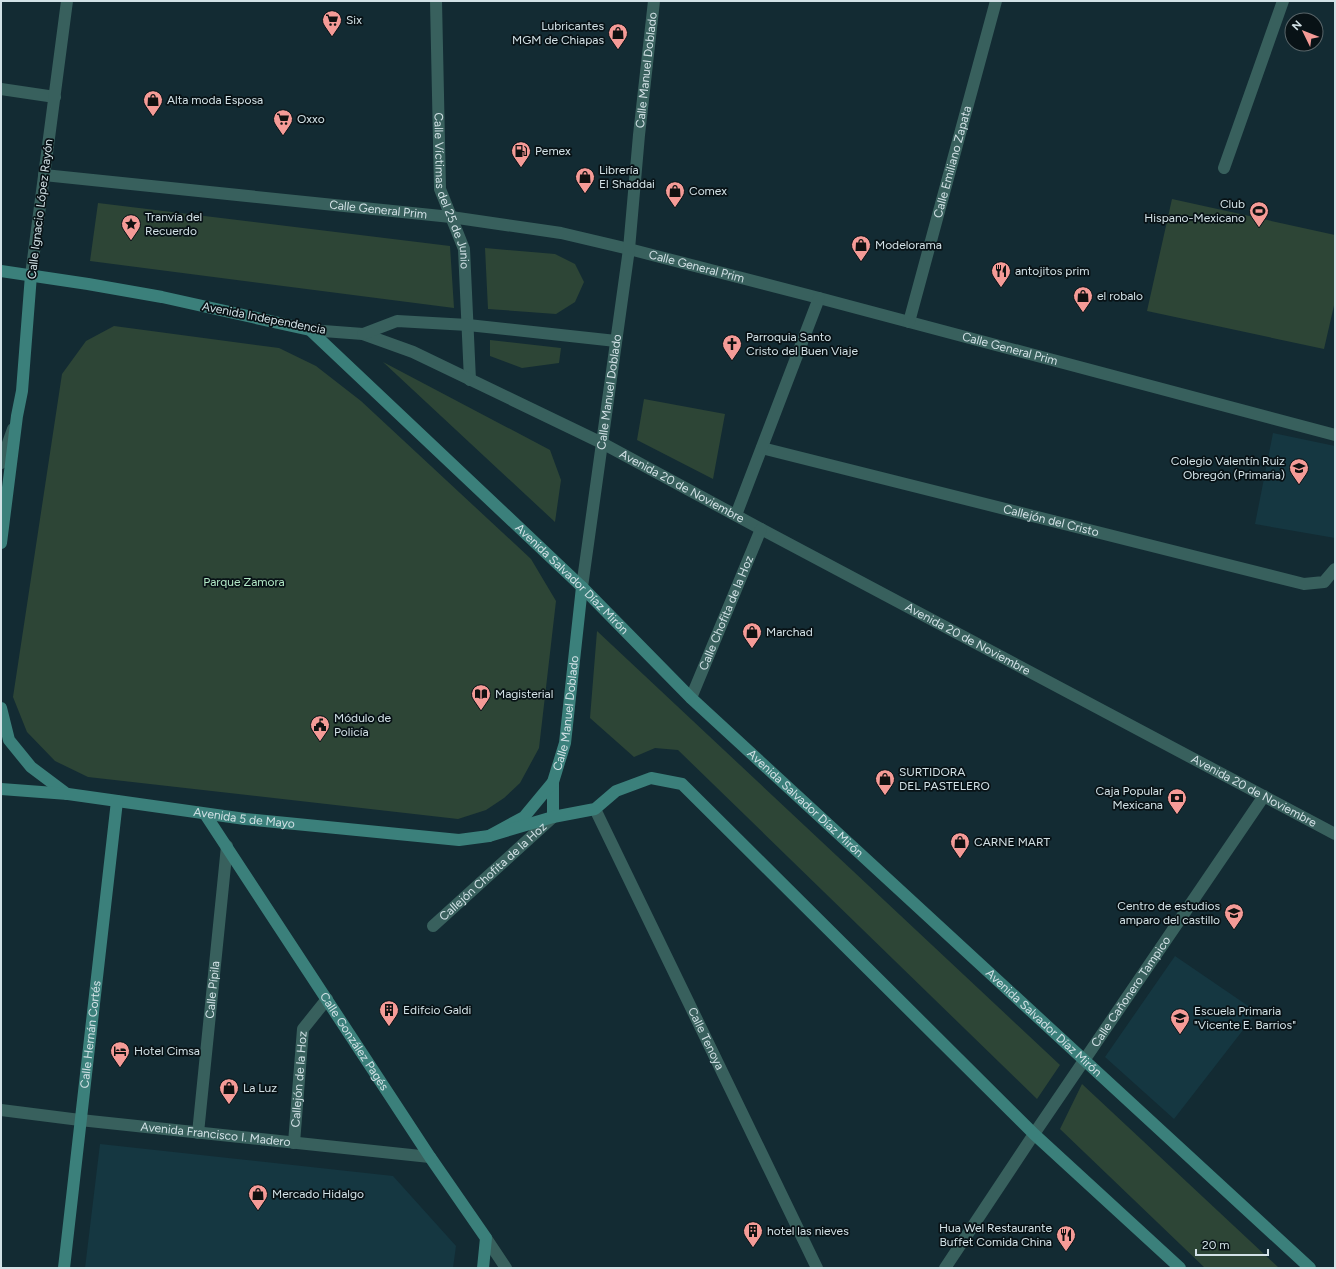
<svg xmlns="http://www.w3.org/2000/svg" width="1336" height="1269" font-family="Figtree,sans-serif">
<rect width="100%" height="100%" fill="#132b33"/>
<path fill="#153741" d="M1273 433 1335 446V538L1255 524Z
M1175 956 1257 1012 1174 1119 1105 1057Z
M100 1144 393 1176 456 1246 453 1268H85Z"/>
<path fill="#2d4536" d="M1172 199 1335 235V301L1324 349 1147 311Z
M98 203 450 246 454 308 90 261Z
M485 248 555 254 575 264 584 282 575 302 556 314 488 309Z
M114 326 279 348 316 366 361 401 531 559 556 601 539 748 520 783 504 798 486 810 458 819 88 777 55 761 27 732 13 697 62 374 86 341Z
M490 340 561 348 559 363 522 368 490 356Z
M383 362 550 450 561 480 555 522Z
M644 399 725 414 713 479 637 440Z
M597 631 1060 1065 1037 1099 678 750 655 748 634 757 590 718Z
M1082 1084 1279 1268H1205L1060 1129Z"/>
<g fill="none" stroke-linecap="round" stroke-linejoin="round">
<g stroke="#38605d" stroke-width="12">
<path id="s1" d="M436 1 440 189 464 249 470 380"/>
<path d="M1 89 55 97"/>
<path d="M1224 168 1283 1"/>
<path id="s2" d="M44 175 451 217 561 233 629 249 819 298 1335 435"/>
<path d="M31 275 67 1"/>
<path id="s3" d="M909 322 996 1"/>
<path id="s4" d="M310 330 363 334 413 352 602 443 761 529 1335 834"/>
<path d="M363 334 397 321 468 325 616 341"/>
<path id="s5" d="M762 448 1304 584 1324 582 1335 569"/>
<path d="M1 463 13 429"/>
<path d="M736 515 819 298"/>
<path id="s6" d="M582 587 629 249 639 135 654 1"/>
<path id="s7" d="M691 698 761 529"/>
<path id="s8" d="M595 809 817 1268"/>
<path id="s9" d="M433 926 553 817"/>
<path id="s10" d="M1 1110 80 1120 430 1157"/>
<path id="s11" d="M198 1133 227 846"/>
<path id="s12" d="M294 1143 303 1029 327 999"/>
<path d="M486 1238 506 1268"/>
<path id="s13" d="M945 1268 1034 1134 1264 796"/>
</g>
<g stroke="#3b807b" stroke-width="12">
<path id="s14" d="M1 271 88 284 162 297 310 330 582 587 691 698 1310 1268"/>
<path d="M1 543 17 416 22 391 31 275"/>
<path d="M1 708 9 740 31 767 67 794"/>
<path d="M553 782V817"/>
<path id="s15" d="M1 789 68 794 245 819 459 840 489 836 524 817 553 782 565 743 582 587"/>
<path id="s16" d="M205 814 430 1157 486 1238 483 1268"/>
<path d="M489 836 553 817 595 809 616 791 651 778 682 784 1034 1134 1180 1268"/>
<path id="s17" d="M64 1268 117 801"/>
</g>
</g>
<defs>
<symbol id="supermarket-pin" viewBox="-11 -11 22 30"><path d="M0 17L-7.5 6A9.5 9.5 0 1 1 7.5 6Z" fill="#f59b97" stroke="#081216"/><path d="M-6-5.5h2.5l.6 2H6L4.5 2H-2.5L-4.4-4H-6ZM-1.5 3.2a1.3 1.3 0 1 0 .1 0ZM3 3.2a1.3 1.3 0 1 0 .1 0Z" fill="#111"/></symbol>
<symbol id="shop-pin" viewBox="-11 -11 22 30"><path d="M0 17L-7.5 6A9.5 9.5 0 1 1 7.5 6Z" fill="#f59b97" stroke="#081216"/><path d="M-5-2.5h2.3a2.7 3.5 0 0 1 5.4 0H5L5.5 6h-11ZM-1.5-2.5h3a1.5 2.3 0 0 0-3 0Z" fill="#111"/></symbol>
<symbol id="fuel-pin" viewBox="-11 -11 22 30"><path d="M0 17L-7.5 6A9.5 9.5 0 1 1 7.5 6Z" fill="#f59b97" stroke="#081216"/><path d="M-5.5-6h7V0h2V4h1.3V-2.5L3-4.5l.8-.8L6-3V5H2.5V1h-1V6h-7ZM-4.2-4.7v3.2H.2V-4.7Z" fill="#111"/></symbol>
<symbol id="stadium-pin" viewBox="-11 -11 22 30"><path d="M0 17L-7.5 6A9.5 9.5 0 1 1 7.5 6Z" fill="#f59b97" stroke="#081216"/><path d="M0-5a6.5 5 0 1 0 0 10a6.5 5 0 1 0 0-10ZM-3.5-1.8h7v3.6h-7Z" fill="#111"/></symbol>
<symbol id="sight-pin" viewBox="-11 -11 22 30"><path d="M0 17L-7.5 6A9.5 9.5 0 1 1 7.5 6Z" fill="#f59b97" stroke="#081216"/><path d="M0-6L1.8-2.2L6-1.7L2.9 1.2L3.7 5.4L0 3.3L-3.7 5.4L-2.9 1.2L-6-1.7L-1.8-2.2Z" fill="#111"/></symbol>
<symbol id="restaurant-pin" viewBox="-11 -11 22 30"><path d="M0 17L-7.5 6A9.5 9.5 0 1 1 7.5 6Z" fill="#f59b97" stroke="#081216"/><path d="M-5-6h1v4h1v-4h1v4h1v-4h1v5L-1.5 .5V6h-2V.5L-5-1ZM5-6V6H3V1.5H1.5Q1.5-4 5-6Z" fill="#111"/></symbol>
<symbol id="church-pin" viewBox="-11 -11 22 30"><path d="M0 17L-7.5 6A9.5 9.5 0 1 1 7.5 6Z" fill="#f59b97" stroke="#081216"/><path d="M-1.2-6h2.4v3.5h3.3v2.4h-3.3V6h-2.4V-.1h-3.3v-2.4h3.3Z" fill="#111"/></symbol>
<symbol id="school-pin" viewBox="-11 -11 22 30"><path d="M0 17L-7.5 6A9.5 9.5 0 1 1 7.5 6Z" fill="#f59b97" stroke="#081216"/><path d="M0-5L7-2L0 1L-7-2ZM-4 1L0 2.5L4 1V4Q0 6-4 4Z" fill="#111"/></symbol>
<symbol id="library-pin" viewBox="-11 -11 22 30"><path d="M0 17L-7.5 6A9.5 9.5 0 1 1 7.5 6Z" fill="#f59b97" stroke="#081216"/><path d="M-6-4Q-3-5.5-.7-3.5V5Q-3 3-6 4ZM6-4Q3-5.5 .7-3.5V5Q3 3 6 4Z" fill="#111"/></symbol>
<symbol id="civic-pin" viewBox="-11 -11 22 30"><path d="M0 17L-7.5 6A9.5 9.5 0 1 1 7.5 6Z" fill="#f59b97" stroke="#081216"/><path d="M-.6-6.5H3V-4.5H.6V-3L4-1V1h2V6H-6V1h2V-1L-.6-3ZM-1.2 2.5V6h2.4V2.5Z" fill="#111"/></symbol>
<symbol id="bank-pin" viewBox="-11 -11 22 30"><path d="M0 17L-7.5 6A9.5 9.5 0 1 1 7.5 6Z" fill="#f59b97" stroke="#081216"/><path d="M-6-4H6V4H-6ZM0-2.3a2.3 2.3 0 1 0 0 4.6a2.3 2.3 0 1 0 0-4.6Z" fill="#111"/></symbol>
<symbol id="university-pin" viewBox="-11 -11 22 30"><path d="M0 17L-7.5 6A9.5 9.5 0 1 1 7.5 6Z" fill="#f59b97" stroke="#081216"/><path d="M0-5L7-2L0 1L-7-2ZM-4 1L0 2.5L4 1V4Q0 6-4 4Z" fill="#111"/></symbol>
<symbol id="building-pin" viewBox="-11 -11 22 30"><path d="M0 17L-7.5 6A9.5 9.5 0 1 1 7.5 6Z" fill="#f59b97" stroke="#081216"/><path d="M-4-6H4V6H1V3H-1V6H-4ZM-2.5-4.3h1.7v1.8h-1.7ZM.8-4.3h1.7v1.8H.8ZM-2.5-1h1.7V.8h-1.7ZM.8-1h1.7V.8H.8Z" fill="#111"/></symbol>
<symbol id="hotel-pin" viewBox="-11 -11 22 30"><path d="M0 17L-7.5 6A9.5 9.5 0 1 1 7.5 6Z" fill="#f59b97" stroke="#081216"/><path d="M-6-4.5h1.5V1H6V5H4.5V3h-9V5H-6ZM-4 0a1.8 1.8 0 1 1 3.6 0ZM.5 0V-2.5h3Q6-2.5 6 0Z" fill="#111"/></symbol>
</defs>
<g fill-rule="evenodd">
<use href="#supermarket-pin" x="321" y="9" width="22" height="30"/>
<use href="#shop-pin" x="607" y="22" width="22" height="30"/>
<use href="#shop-pin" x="142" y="89" width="22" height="30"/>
<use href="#supermarket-pin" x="272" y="108" width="22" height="30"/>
<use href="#fuel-pin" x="510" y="140" width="22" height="30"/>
<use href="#shop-pin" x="574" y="166" width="22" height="30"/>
<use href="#shop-pin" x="664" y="180" width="22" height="30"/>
<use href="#stadium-pin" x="1248" y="200" width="22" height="30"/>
<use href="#sight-pin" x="120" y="213" width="22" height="30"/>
<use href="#shop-pin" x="850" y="234" width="22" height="30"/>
<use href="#restaurant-pin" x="990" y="260" width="22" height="30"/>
<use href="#shop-pin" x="1072" y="285" width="22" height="30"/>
<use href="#church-pin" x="721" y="333" width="22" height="30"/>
<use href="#school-pin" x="1288" y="457" width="22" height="30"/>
<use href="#shop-pin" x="741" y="621" width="22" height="30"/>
<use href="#library-pin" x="470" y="683" width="22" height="30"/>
<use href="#civic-pin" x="309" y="714" width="22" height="30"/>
<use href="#shop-pin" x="874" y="768" width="22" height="30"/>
<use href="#bank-pin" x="1166" y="787" width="22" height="30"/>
<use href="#shop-pin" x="949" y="831" width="22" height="30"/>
<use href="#university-pin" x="1223" y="902" width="22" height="30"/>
<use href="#building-pin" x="378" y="999" width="22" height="30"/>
<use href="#school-pin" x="1169" y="1007" width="22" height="30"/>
<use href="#hotel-pin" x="109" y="1040" width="22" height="30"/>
<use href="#shop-pin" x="218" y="1077" width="22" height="30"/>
<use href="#shop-pin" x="247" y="1183" width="22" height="30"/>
<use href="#building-pin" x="742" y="1220" width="22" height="30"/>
<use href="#restaurant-pin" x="1055" y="1224" width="22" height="30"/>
</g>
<g text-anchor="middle" stroke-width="3.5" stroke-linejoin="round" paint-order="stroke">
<g font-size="12" fill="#d2e1e6" stroke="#081216" text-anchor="start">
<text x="346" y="24">Six</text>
<text x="604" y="30" text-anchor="end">Lubricantes<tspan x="604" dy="14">MGM de Chiapas</tspan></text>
<text x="167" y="104">Alta moda Esposa</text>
<text x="297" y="123">Oxxo</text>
<text x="535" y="155">Pemex</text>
<text x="599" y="174">Librería<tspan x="599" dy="14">El Shaddai</tspan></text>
<text x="689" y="195">Comex</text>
<text x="1245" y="208" text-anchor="end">Club<tspan x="1245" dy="14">Hispano-Mexicano</tspan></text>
<text x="145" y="221">Tranvía del<tspan x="145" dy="14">Recuerdo</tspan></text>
<text x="875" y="249">Modelorama</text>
<text x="1015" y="275">antojitos prim</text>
<text x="1097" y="300">el robalo</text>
<text x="746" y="341">Parroquia Santo<tspan x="746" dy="14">Cristo del Buen Viaje</tspan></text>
<text x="1285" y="465" text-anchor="end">Colegio Valentín Ruiz<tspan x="1285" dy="14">Obregón (Primaria)</tspan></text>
<text x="766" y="636">Marchad</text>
<text x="495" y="698">Magisterial</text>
<text x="334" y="722">Módulo de<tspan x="334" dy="14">Policía</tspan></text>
<text x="899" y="776">SURTIDORA<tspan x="899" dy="14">DEL PASTELERO</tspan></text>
<text x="1163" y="795" text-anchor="end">Caja Popular<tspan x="1163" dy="14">Mexicana</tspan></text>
<text x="974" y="846">CARNE MART</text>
<text x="1220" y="910" text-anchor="end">Centro de estudios<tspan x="1220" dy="14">amparo del castillo</tspan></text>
<text x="403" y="1014">Edifcio Galdi</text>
<text x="1194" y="1015">Escuela Primaria<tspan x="1194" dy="14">"Vicente E. Barrios"</tspan></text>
<text x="134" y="1055">Hotel Cimsa</text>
<text x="243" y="1092">La Luz</text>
<text x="272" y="1198">Mercado Hidalgo</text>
<text x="1052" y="1232" text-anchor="end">Hua Wel Restaurante<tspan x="1052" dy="14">Buffet Comida China</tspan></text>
<text x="767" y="1235">hotel las nieves</text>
</g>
<g font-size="12" fill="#d2e1e6" stroke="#081216">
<text dy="4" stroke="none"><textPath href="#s6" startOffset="521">Calle Manuel Doblado</textPath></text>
<text dy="4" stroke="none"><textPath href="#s3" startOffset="166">Calle Emiliano Zapata</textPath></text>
<text dy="4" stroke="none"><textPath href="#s1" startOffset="192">Calle Víctimas del 25 de Junio</textPath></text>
<text transform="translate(40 209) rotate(-83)" y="4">Calle Ignacio López Rayón</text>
<text dy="4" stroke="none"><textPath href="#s2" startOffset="336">Calle General Prim</textPath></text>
<text dy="4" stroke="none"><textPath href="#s2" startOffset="660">Calle General Prim</textPath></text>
<text transform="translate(264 318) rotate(11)" y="4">Avenida Independencia</text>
<text dy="4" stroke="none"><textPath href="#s2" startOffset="984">Calle General Prim</textPath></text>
<text dy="4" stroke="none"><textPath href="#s6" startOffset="197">Calle Manuel Doblado</textPath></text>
<text dy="4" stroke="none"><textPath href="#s4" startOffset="407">Avenida 20 de Noviembre</textPath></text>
<text dy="4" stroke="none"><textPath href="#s5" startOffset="298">Callejón del Cristo</textPath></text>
<text dy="4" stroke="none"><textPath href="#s14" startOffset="676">Avenida Salvador Díaz Mirón</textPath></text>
<text dy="4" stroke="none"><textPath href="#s7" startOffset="92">Calle Chofita de la Hoz</textPath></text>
<text dy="4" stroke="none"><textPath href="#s4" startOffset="731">Avenida 20 de Noviembre</textPath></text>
<text dy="4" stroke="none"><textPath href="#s15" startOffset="647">Calle Manuel Doblado</textPath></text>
<text dy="4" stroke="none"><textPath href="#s4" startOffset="1055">Avenida 20 de Noviembre</textPath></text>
<text dy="4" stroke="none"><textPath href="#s14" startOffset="1000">Avenida Salvador Díaz Mirón</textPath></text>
<text dy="4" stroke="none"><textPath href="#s15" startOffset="245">Avenida 5 de Mayo</textPath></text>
<text dy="4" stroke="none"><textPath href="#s9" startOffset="81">Callejón Chofita de la Hoz</textPath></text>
<text dy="4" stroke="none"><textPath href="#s11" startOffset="144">Calle Pípila</textPath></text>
<text dy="4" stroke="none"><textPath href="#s13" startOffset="333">Calle Cañonero Tampico</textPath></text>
<text dy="4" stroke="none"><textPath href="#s14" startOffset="1324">Avenida Salvador Díaz Mirón</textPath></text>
<text dy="4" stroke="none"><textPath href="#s17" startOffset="235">Calle Hernán Cortés</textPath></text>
<text dy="4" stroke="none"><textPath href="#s8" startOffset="255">Calle Tenoya</textPath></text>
<text dy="4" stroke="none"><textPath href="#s16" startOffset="272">Calle González Pagés</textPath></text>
<text dy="4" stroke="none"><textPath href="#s12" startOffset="64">Callejón de la Hoz</textPath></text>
<text dy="4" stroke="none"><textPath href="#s10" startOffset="216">Avenida Francisco I. Madero</textPath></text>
</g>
<g font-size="12" fill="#b2e8c6" stroke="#081216">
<text x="244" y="586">Parque Zamora</text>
</g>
</g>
<rect width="1336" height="1269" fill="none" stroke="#d2e1e6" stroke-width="4"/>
<g transform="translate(1304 32) rotate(313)"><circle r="19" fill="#081216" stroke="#596569"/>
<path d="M0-3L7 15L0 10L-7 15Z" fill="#f59b97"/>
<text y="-6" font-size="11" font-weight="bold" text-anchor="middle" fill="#d2e1e6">N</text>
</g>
<path d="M1196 1249v6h72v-6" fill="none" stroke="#d2e1e6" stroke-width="2"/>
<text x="1202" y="1249" font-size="12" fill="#d2e1e6" stroke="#081216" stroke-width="3" paint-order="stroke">20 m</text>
</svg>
